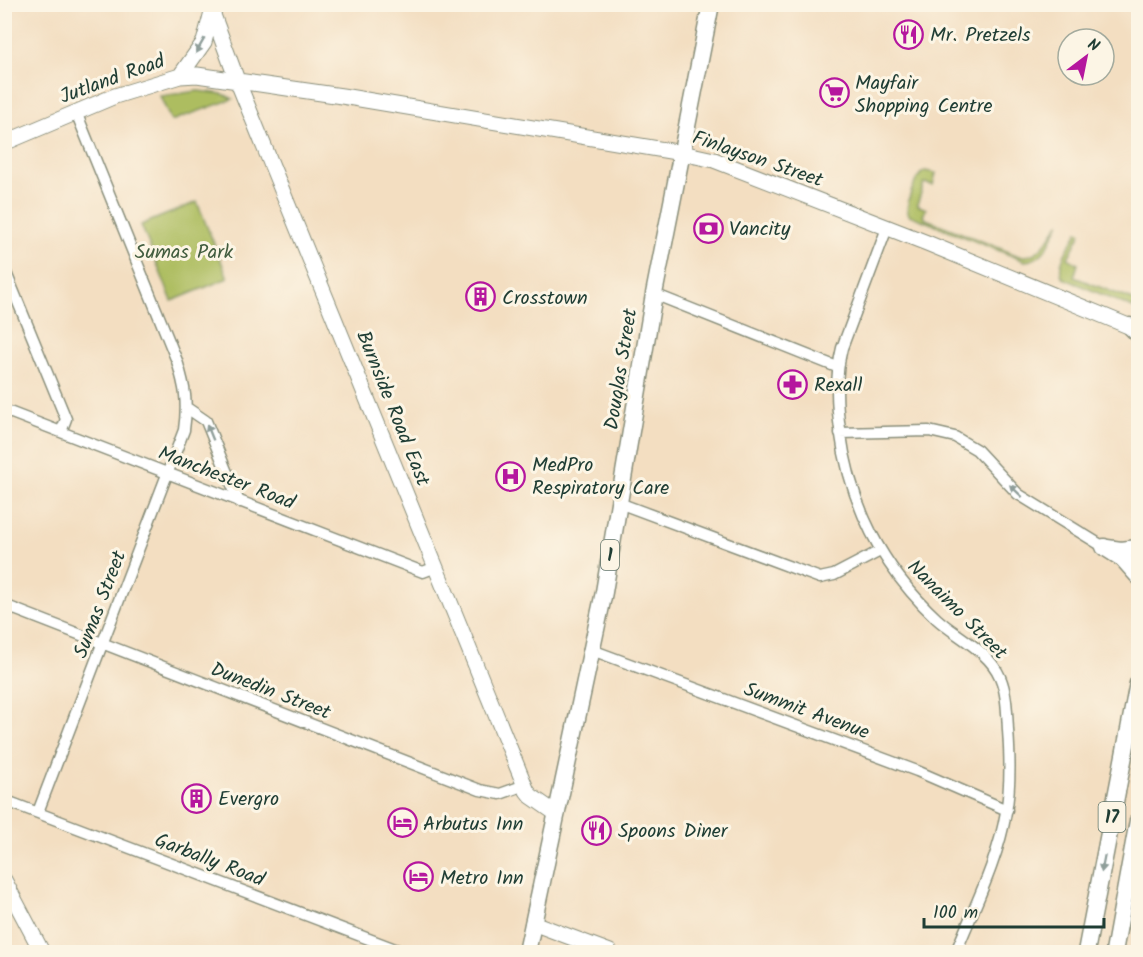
<svg xmlns="http://www.w3.org/2000/svg" width="1143" height="957" font-family="Kalam,sans-serif">
<rect width="100%" height="100%" fill="#fcf5e5"/>
<filter id="ink" filterUnits="userSpaceOnUse"><feTurbulence type="fractalNoise" baseFrequency=".0167" numOctaves="2"/><feDisplacementMap in="SourceGraphic" scale="12" xChannelSelector="R" yChannelSelector="G"/><feConvolveMatrix kernelMatrix="1 2 1 2 8 2 1 2 1" color-interpolation-filters="sRGB"/></filter>
<filter id="wash" filterUnits="userSpaceOnUse"><feTurbulence type="fractalNoise" baseFrequency=".008" numOctaves="4" result="noise"/><feDisplacementMap in="SourceGraphic" scale="24" xChannelSelector="R" yChannelSelector="G"/><feGaussianBlur stdDeviation="1.35" result="paint"/><feColorMatrix in="noise" values="0 0 0 0 0 0 0 0 0 0 0 0 0 0 0 0 0 1.4 0 .05"/><feComposite in="paint" operator="in"/></filter>
<g filter="url(#wash)">
<rect width="100%" height="100%" fill="#f3dec1"/>
<path fill="#adbd61" stroke="#667d4a" stroke-width="1.5" d="M198 91 223 94 233 99 171 121 160 96Z
M925 171 936 173 933 185 924 183 917 205 926 209 923 216 926 219 1019 256C1041 258 1049 237 1060 222 1051 239 1046 260 1025 261L909 215C904 206 915 175 925 171Z
M197 202 228 278 172 301 141 225Z
M1078 231 1081 233 1068 258 1078 264 1074 277 1138 302V310L1063 278C1054 264 1072 244 1078 231Z"/>
</g>
<g filter="url(#ink)">
<g fill="none" stroke-linecap="round" stroke-linejoin="round">
<defs>
<path id="street" d="M887 228 842 348C835 376 836 402 840 429 850 505 881 567 937 619 957 637 989 651 1000 677 1007 693 1007 713 1008 730 1010 757 1011 785 1006 812 998 861 974 907 956 952
M4 268 66 419 61 432
M654 294 837 367
M187 408 206 421 239 502
M4 410 423 572 436 567
M840 433 929 431 955 437 977 450 1018 494 1104 547
M619 503 820 578 834 575 880 551
M4 605 480 790 500 794 525 785
M592 650 917 771 1007 810
M4 800 403 952
M38 812 184 430C188 402 185 387 177 361L76 112"/>
<path id="secondary" d="M209 4 237 80 527 791 531 796 557 814
M180 76 204 42 212 12
M4 143 115 96 180 76 197 75 342 96 682 153 714 160 927 243 1138 330
M4 880 42 952
M533 923 610 952"/>
<path id="primary" d="M1130 326 1138 334
M1104 547 1123 559 1138 576
M1107 548 1121 550 1138 548
M527 952 604 592 654 294 711 4
M1086 952 1138 683
M1114 952 1138 821"/>
</defs>
<use href="#street" stroke="#898e7a" stroke-width="13"/>
<use href="#secondary" stroke="#898e7a" stroke-width="17"/>
<use href="#primary" stroke="#898e7a" stroke-width="19"/>
<use href="#street" stroke="#fff" stroke-width="10"/>
<use href="#secondary" stroke="#fff" stroke-width="15"/>
<use href="#primary" stroke="#fff" stroke-width="16"/>
</g>
<defs><path id="oneway-solid" d="M-6-.8H1V-3.2L6.5 0L1 3.2V.8H-6Z" transform="scale(1.5)"/></defs>
<g fill="#8f9e9a">
<use href="#oneway-solid" transform="translate(200 46) rotate(120)"/>
<use href="#oneway-solid" transform="translate(210 432) rotate(-112)"/>
<use href="#oneway-solid" transform="translate(1016 491) rotate(-137)"/>
<use href="#oneway-solid" transform="translate(1103 864) rotate(101)"/>
</g>
</g>
<defs>
<symbol id="restaurant-ring" viewBox="-11 -11 22 22"><circle r="9.5" fill="#fcf5e5" stroke="#b5179e" stroke-width="1.5"/><path d="M-5-6h1v4h1v-4h1v4h1v-4h1v5L-1.5 .5V6h-2V.5L-5-1ZM5-6V6H3V1.5H1.5Q1.5-4 5-6Z" fill="#b5179e"/></symbol>
<symbol id="supermarket-ring" viewBox="-11 -11 22 22"><circle r="9.5" fill="#fcf5e5" stroke="#b5179e" stroke-width="1.5"/><path d="M-6-5.5h2.5l.6 2H6L4.5 2H-2.5L-4.4-4H-6ZM-1.5 3.2a1.3 1.3 0 1 0 .1 0ZM3 3.2a1.3 1.3 0 1 0 .1 0Z" fill="#b5179e"/></symbol>
<symbol id="bank-ring" viewBox="-11 -11 22 22"><circle r="9.5" fill="#fcf5e5" stroke="#b5179e" stroke-width="1.5"/><path d="M-6-4H6V4H-6ZM0-2.3a2.3 2.3 0 1 0 0 4.6a2.3 2.3 0 1 0 0-4.6Z" fill="#b5179e"/></symbol>
<symbol id="building-ring" viewBox="-11 -11 22 22"><circle r="9.5" fill="#fcf5e5" stroke="#b5179e" stroke-width="1.5"/><path d="M-4-6H4V6H1V3H-1V6H-4ZM-2.5-4.3h1.7v1.8h-1.7ZM.8-4.3h1.7v1.8H.8ZM-2.5-1h1.7V.8h-1.7ZM.8-1h1.7V.8H.8Z" fill="#b5179e"/></symbol>
<symbol id="pharmacy-ring" viewBox="-11 -11 22 22"><circle r="9.5" fill="#fcf5e5" stroke="#b5179e" stroke-width="1.5"/><path d="M-2-6h4v4h4v4h-4v4h-4v-4h-4v-4h4Z" fill="#b5179e"/></symbol>
<symbol id="hospital-ring" viewBox="-11 -11 22 22"><circle r="9.5" fill="#fcf5e5" stroke="#b5179e" stroke-width="1.5"/><path d="M-5-5h3v3.5h4V-5h3V5h-3V1.5h-4V5h-3Z" fill="#b5179e"/></symbol>
<symbol id="hotel-ring" viewBox="-11 -11 22 22"><circle r="9.5" fill="#fcf5e5" stroke="#b5179e" stroke-width="1.5"/><path d="M-6-4.5h1.5V1H6V5H4.5V3h-9V5H-6ZM-4 0a1.8 1.8 0 1 1 3.6 0ZM.5 0V-2.5h3Q6-2.5 6 0Z" fill="#b5179e"/></symbol>
</defs>
<g fill-rule="evenodd">
<use href="#restaurant-ring" x="892" y="18" width="33" height="33"/>
<use href="#supermarket-ring" x="818" y="76" width="33" height="33"/>
<use href="#bank-ring" x="692" y="212" width="33" height="33"/>
<use href="#building-ring" x="464" y="280" width="33" height="33"/>
<use href="#pharmacy-ring" x="776" y="368" width="33" height="33"/>
<use href="#hospital-ring" x="494" y="460" width="33" height="33"/>
<use href="#building-ring" x="180" y="782" width="33" height="33"/>
<use href="#hotel-ring" x="386" y="806" width="33" height="33"/>
<use href="#restaurant-ring" x="580" y="814" width="33" height="33"/>
<use href="#hotel-ring" x="402" y="860" width="33" height="33"/>
</g>
<g text-anchor="middle" stroke-width="6" stroke-linejoin="round" paint-order="stroke">
<g fill="#fcf5e5" stroke="#617469" stroke-width="1.5">
<rect x="601" y="540" width="18" height="30" rx="4.5"/>
<rect x="1098.5" y="802" width="27" height="30" rx="4.5"/>
</g>
<g font-size="18" font-weight="bold" fill="#1f3d34">
<text x="610" y="561">1</text>
<text x="1112" y="823">17</text>
</g>
<g font-size="20" fill="#1f3d34" stroke="#fcf5e5" text-anchor="start">
<text x="930" y="41">Mr. Pretzels</text>
<text x="855" y="89">Mayfair<tspan x="855" dy="23">Shopping Centre</tspan></text>
<text x="729" y="235">Vancity</text>
<text x="502" y="304">Crosstown</text>
<text x="814" y="391">Rexall</text>
<text x="532" y="471">MedPro<tspan x="532" dy="23">Respiratory Care</tspan></text>
<text x="218" y="805">Evergro</text>
<text x="423" y="830">Arbutus Inn</text>
<text x="618" y="837">Spoons Diner</text>
<text x="440" y="884">Metro Inn</text>
</g>
<g font-size="20" fill="#1f3d34" stroke="#fcf5e5">
<text transform="translate(112 78) rotate(-20)" y="7">Jutland Road</text>
<text transform="translate(758 158) rotate(19)" y="7">Finlayson Street</text>
<text transform="translate(620 369) rotate(-81)" y="7">Douglas Street</text>
<text transform="translate(394 408) rotate(68)" y="7">Burnside Road East</text>
<text transform="translate(227 477) rotate(21)" y="7">Manchester Road</text>
<text transform="translate(99 604) rotate(-69)" y="7">Sumas Street</text>
<text transform="translate(958 609) rotate(45)" y="7">Nanaimo Street</text>
<text transform="translate(271 690) rotate(21)" y="7">Dunedin Street</text>
<text transform="translate(807 710) rotate(20)" y="7">Summit Avenue</text>
<text transform="translate(210 859) rotate(21)" y="7">Garbally Road</text>
</g>
<g font-size="20" fill="#425d3f" stroke="#fcf5e5">
<text x="184" y="258">Sumas Park</text>
</g>
</g>
<rect width="1143" height="957" fill="none" stroke="#fcf5e5" stroke-width="24"/>
<g transform="translate(1086 57) rotate(32)"><circle r="28" fill="#fcf5e5" stroke="#a4ab9e" stroke-width="1.5"/>
<path d="M0-4.5L10 22L0 15L-10 22Z" fill="#b5179e"/>
<text y="-9" font-size="16" font-weight="bold" text-anchor="middle" fill="#1f3d34">N</text>
</g>
<path d="M924 918v9h180v-9" fill="none" stroke="#1f3d34" stroke-width="3"/>
<text x="933" y="918" font-size="18" fill="#1f3d34" stroke="#fcf5e5" stroke-width="4.5" paint-order="stroke">100 m</text>
</svg>
